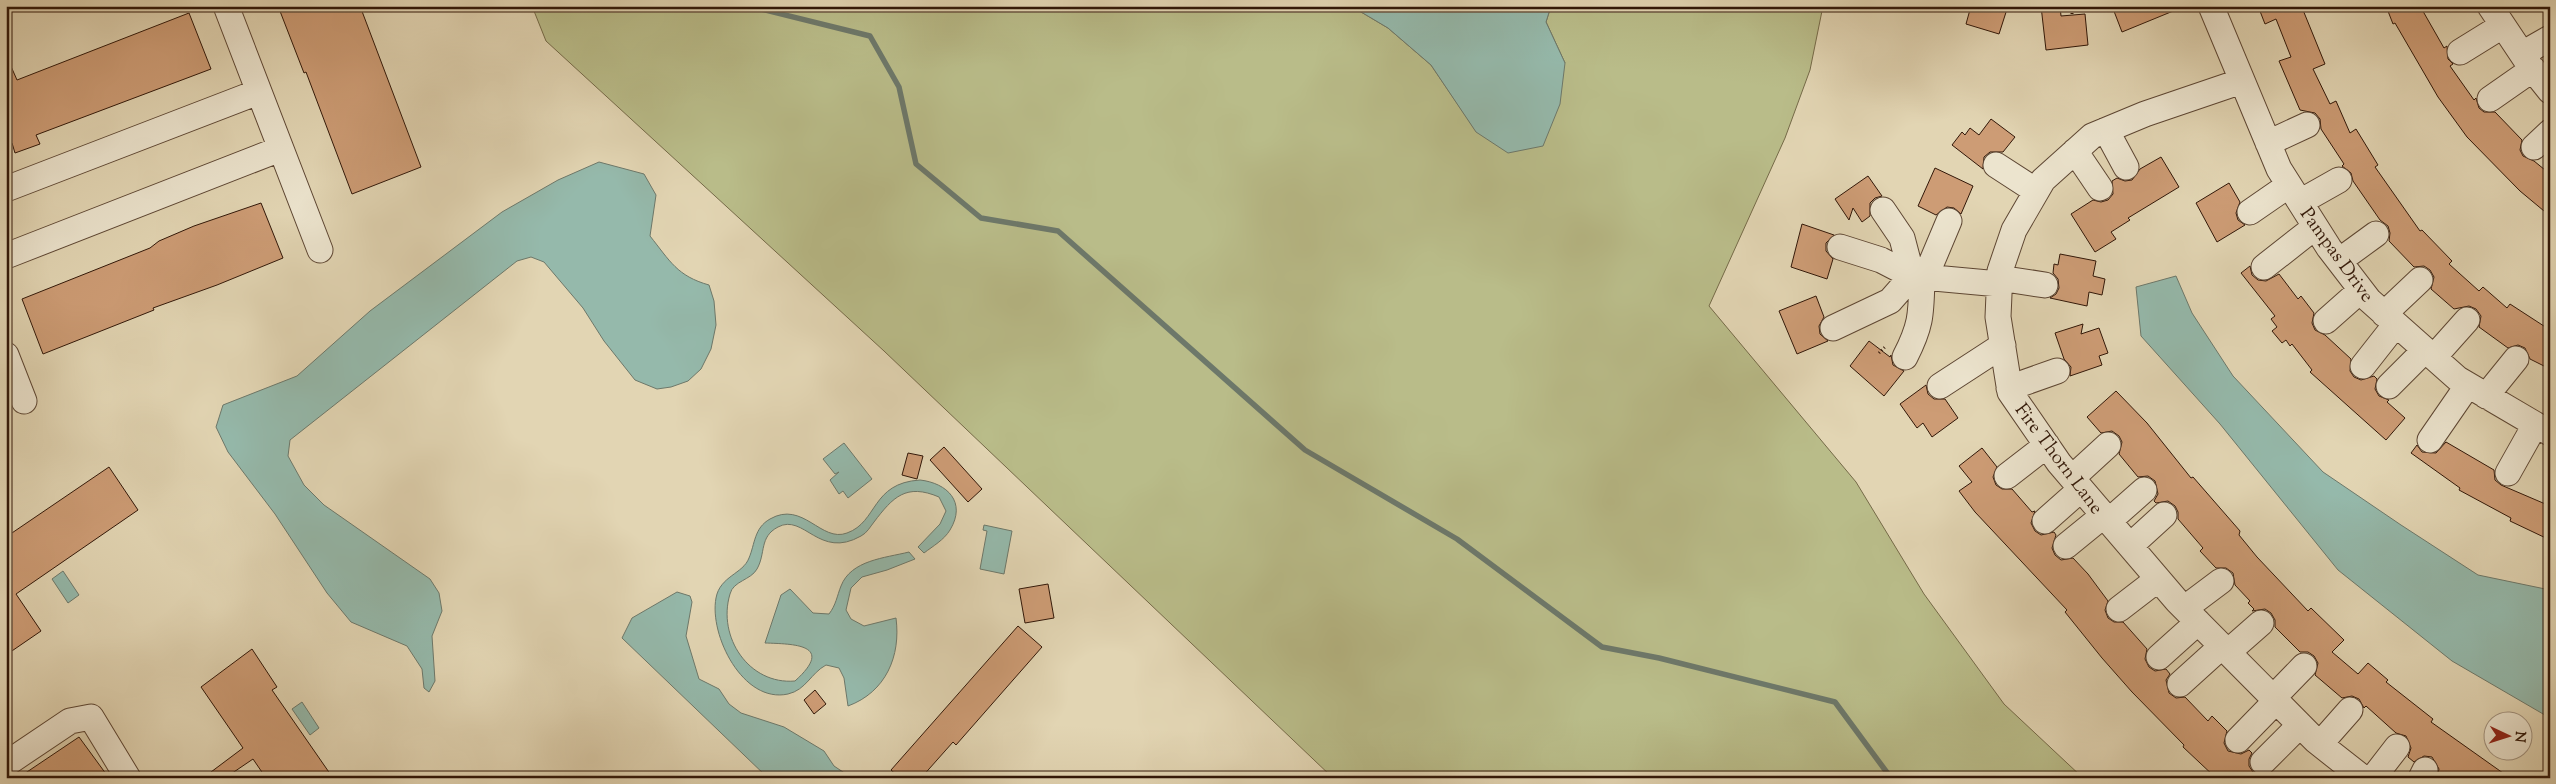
<svg xmlns="http://www.w3.org/2000/svg" width="2556" height="784" font-family="'Sorts Mill Goudy',serif">
<rect width="100%" height="100%" fill="#e2d5b3"/>
<filter id="stains"><feTurbulence type="fractalNoise" baseFrequency=".004" numOctaves="4"/><feColorMatrix values="0 0 0 0 .2 0 0 0 0 .09 0 0 0 0 .02 0 0 0 .5 -.17"/></filter>
<radialGradient id="worn" r=".72"><stop offset=".6" stop-color="#630" stop-opacity="0"/><stop offset="1" stop-color="#630" stop-opacity=".3"/></radialGradient>
<path fill="#b9bc89" stroke="#756a48" d="M532 6H1351L1388 28 1431 65 1476 131 1565 63 1546 22 1551 6H1823L1810 70 1785 138 1709 306 1856 482 1924 594 2004 704 2083 778H1333L884 351 546 41Z"/>
<path fill="#95b9ab" stroke="#6d786a" d="M1351 6H1551L1546 22 1565 63 1560 104 1543 146 1508 153 1476 132 1431 65 1388 28Z
M599 162 644 174 656 195 650 236C670 261 677 276 709 285L714 301 716 325 711 349 701 369 688 381 671 387 657 389 635 380 604 341 583 308 544 262 531 257 517 261 290 440 288 456 304 485 324 505 430 579 439 593 442 611 432 636 435 681 429 692 424 688 422 669 407 646 351 622 327 593 275 514 228 452 216 427 223 405 297 376 370 311 502 212 558 180Z
M2176 276 2192 313 2233 376 2323 472 2401 525 2478 575 2550 590V718L2452 661 2338 570 2220 424 2141 336 2136 287Z
M844 443 872 479 848 498 843 491 839 494 830 480 839 472 835 474 823 459Z
M920 480C947 483 967 502 950 530 944 540 933 546 924 553L918 547 940 524 946 511 939 497C906 483 893 497 874 522 870 527 867 533 861 536 819 560 804 513 778 527 759 537 766 553 757 569 751 580 733 581 730 594 717 637 749 685 795 681 836 644 793 644 765 643L781 595 790 589 813 613 829 614C836 605 837 596 841 586 851 560 885 558 909 552L915 559 887 570 862 577 851 588 846 610 851 619 864 626 896 618C901 656 886 692 848 706L844 678 839 668 826 665C811 673 806 690 788 694 743 704 709 635 716 598 720 576 743 574 749 558 755 544 754 528 770 519 803 500 821 543 847 533 878 522 871 483 920 480Z
M984 525 1012 531 1004 574 980 569 987 531 983 530Z
M63 571 79 595 68 603 52 579Z
M677 592 690 596 692 602 686 636 699 679 719 689 729 704 741 713 784 727 824 751 834 766 852 778H768L622 638 632 618Z
M302 702 319 728 310 735 292 709Z"/>
<g fill="none" stroke-linecap="round" stroke-linejoin="round">
<path stroke="#6d786a" stroke-width="5.5" d="M749 6 870 36 899 87 916 164 981 218 1058 231 1305 450 1457 539 1602 647 1659 658 1835 702 1891 778"/>
</g>
<path fill="#cd9c75" stroke="#311708" d="M278 6H360L421 167 352 194 306 72 304 73Z
M1971 6H2008L1999 34 1966 24Z
M2041 6H2060L2061 16 2085 14 2088 45 2046 50Z
M2112 6H2183V7L2122 32Z
M2258 6H2307L2303 10 2325 64 2313 69 2330 104 2336 101 2350 133 2356 129 2378 165 2375 167 2420 231 2422 230 2452 261 2449 264 2479 291 2483 287 2507 308 2510 304 2550 330V369L2530 359 2525 348 2518 345 2508 348 2479 327 2481 316 2476 309 2469 306 2454 309 2431 289 2434 277 2430 270 2424 266 2414 267 2389 241 2390 233 2388 226 2380 220 2353 181 2351 173 2342 166 2344 164 2321 129 2320 119 2315 113 2300 110 2279 61 2291 57 2276 19 2265 24Z
M2386 6H2420L2444 48 2447 46 2448 59 2453 64 2450 66 2474 100 2476 98 2479 108 2484 112H2495L2522 140 2520 150 2523 156 2534 161 2550 174V216L2520 191 2467 137 2438 97 2395 23 2393 24Z
M189 13 211 69 36 135 40 144 15 153 12 143 6 145V55L17 80Z
M1991 119 2015 137 2003 152H1990L1984 157 1983 169 1952 145 1962 132 1965 135 1970 128 1979 135Z
M2161 157 2179 187 2128 218 2130 220 2111 232 2116 239 2095 252 2071 214 2093 200 2101 202 2108 200 2113 194 2112 181 2117 178 2125 181 2132 180 2140 169Z
M1935 168 1973 186 1961 214 1954 208 1947 207 1936 215 1918 206Z
M1868 176 1882 196 1875 198 1870 203V216L1862 222 1853 208 1849 220 1835 199Z
M2229 183 2240 202 2236 213 2238 220 2245 225 2217 242 2196 203Z
M261 203 283 258 217 285 153 308 154 310 43 354 22 299 150 248 159 241 194 226Z
M1802 224 1834 235 1826 243V251L1833 259 1827 279 1791 267Z
M2060 254 2096 261 2093 276 2105 279 2102 295 2089 292 2087 306 2050 298 2056 294 2059 288 2058 279 2053 273 2054 264 2058 265Z
M2250 266 2252 275 2258 280 2266 281 2279 274 2298 299 2301 296 2314 313 2312 323 2315 330 2325 335 2351 359 2350 371 2354 377 2361 380 2374 376 2377 379 2375 389 2379 396 2389 400 2387 402 2405 418 2386 440 2310 372 2312 370 2292 344 2290 346 2286 340 2282 343 2272 331 2277 327 2271 319 2275 316 2241 273Z
M1816 296 1824 317 1819 326 1820 334 1828 341 1797 354 1779 311Z
M2083 324 2081 334 2099 328 2108 353 2099 356 2102 365 2070 376 2071 367 2064 359 2055 333Z
M1869 341 1890 357 1891 355 1893 365 1904 371 1884 396 1850 366Z
M1926 385 1928 394 1934 399H1945L1958 418 1932 437 1923 423 1917 428 1900 404Z
M2116 391 2147 423 2191 478 2193 477 2240 531 2239 535 2257 557 2308 611 2311 608 2344 640 2332 652 2358 674 2368 663 2388 680 2386 682 2433 719 2431 722 2510 778H2437L2439 769 2432 757 2424 756 2414 762 2408 757 2411 748 2406 736 2396 733 2366 706 2364 708 2359 699 2352 696 2342 698 2315 675 2318 663 2314 656 2308 652H2300L2275 627V620L2271 613 2265 609 2252 611 2254 609 2248 603 2250 601 2235 585 2233 573 2226 568H2216L2200 551 2203 548 2178 519V512L2175 506 2168 501 2156 503 2154 501 2158 494 2155 481 2148 476 2138 477 2119 454 2122 442 2119 436 2112 431 2101 433 2087 417Z
M2446 442 2494 470 2495 480 2501 485 2550 506V540L2510 521 2511 518 2459 490 2460 488 2411 453 2417 445 2422 452 2436 453Z
M944 447 982 489 968 502 930 460Z
M1982 448 1997 467 1993 477 1996 485 2002 489H2012L2032 512 2035 511 2031 523 2035 531 2041 535 2054 532 2056 535 2052 548 2055 555 2061 560 2073 558 2088 574 2108 601 2105 610 2108 618 2114 622H2123L2147 649 2145 659 2149 667 2155 671 2166 669 2170 674 2166 680 2169 693 2176 698 2185 697 2208 721 2212 716 2227 731 2224 743 2228 751 2241 754 2249 750 2252 753 2249 759V766L2253 772 2263 776 2261 778H2216L2183 747 2184 745 2132 692 2102 658 2065 612 2067 610 1975 512 1959 491 1972 482 1959 466Z
M908 453 923 456 917 479 902 475Z
M109 467 138 510 16 594 41 631 6 655V537Z
M1048 584 1054 618 1025 623 1019 589Z
M1018 626 1042 647 956 745 953 742 921 778H900L891 770Z
M252 649 277 687 272 690 333 778H266L253 759 225 778H203L243 748 201 687Z
M815 690 826 704 814 714 804 700Z
M79 737 109 778H18Z"/>
<g fill="none" stroke-linecap="round" stroke-linejoin="round">
<defs>
<path id="minor" d="M226 6 320 250
M2211 6 2279 169 2329 248 2369 300 2458 379 2550 433
M2490 6 2530 66 2550 91
M2460 52 2502 26
M2522 54 2550 38
M2242 81 2145 114 2092 136 2043 180 2014 230 2000 271 1998 317 2010 392 2059 463 2177 601 2316 741 2363 778
M2490 99 2533 69
M2106 130 2126 167
M2268 143 2307 125
M2534 147 2550 132
M2075 151 2100 188
M1996 165 2036 191
M6 189 258 92
M2300 202 2339 180
M1883 210 1902 238 1912 276
M2250 212 2289 185
M1840 247 1881 260 1912 276 1999 284
M6 256 280 149
M2339 261 2376 234
M2264 267 2315 227
M1925 278 1949 221
M1999 278 2045 285
M2384 314 2420 280
M2326 321 2361 290
M1833 328 1890 301 1912 276
M6 355 24 401
M1905 357C1922 324 1921 313 1922 277
M2434 357 2467 320
M2363 366 2396 324
M1940 386 2003 345
M2389 386 2425 350
M2009 388 2057 371
M2486 396 2516 359
M2430 440 2468 385
M2508 473 2535 425
M2007 476 2047 445
M2072 478 2108 445
M2045 521 2081 489
M2109 521 2144 490
M2066 546 2104 515
M2130 546 2164 515
M2185 608 2221 581
M2119 609 2158 579
M2228 652 2261 623
M2159 657 2198 622
M2180 684 2222 646
M2273 698 2304 666
M2238 740 2276 701
M2320 744 2350 710
M2263 762 2300 725
M6 764 70 721 91 717 128 778
M2373 778 2397 747
M2421 778 2425 770"/>
</defs>
<use href="#minor" stroke="#5d4633" stroke-width="27"/>
<path stroke="#311708" stroke-width="3" stroke-dasharray="1 2.5" stroke-linecap="butt" d="M2072 6V15
M1879 353 1885 347"/>
<use href="#minor" stroke="#ece4ce" stroke-width="25"/>
</g>
<g text-anchor="middle" stroke-width="4" stroke-linejoin="round" paint-order="stroke">
<g font-size="19" fill="#311708" stroke="#ece4ce">
<text transform="translate(2338 254) rotate(54)" y="7">Pampas Drive</text>
<text transform="translate(2060 458) rotate(53)" y="7">Fire Thorn Lane</text>
</g>
</g>
<rect width="2556" height="784" fill="none" stroke="#e2d5b3" stroke-width="25"/>
<rect x="8" y="8" width="2541" height="769" fill="none" stroke="#311708" stroke-width="2.5"/>
<rect x="12" y="12" width="2531" height="759" fill="none" stroke="#311708"/>
<g transform="translate(2508 736) rotate(94)"><circle r="24" fill="#ece4ce" stroke="#a1927f"/>
<path d="M0-4L9 19L0 12L-9 19Z" fill="#8f2418"/>
<text y="-8" font-size="14" font-weight="bold" text-anchor="middle" fill="#311708">N</text>
</g>
<rect width="100%" height="100%" filter="url(#stains)"/>
<rect width="100%" height="100%" fill="url(#worn)"/>
</svg>
